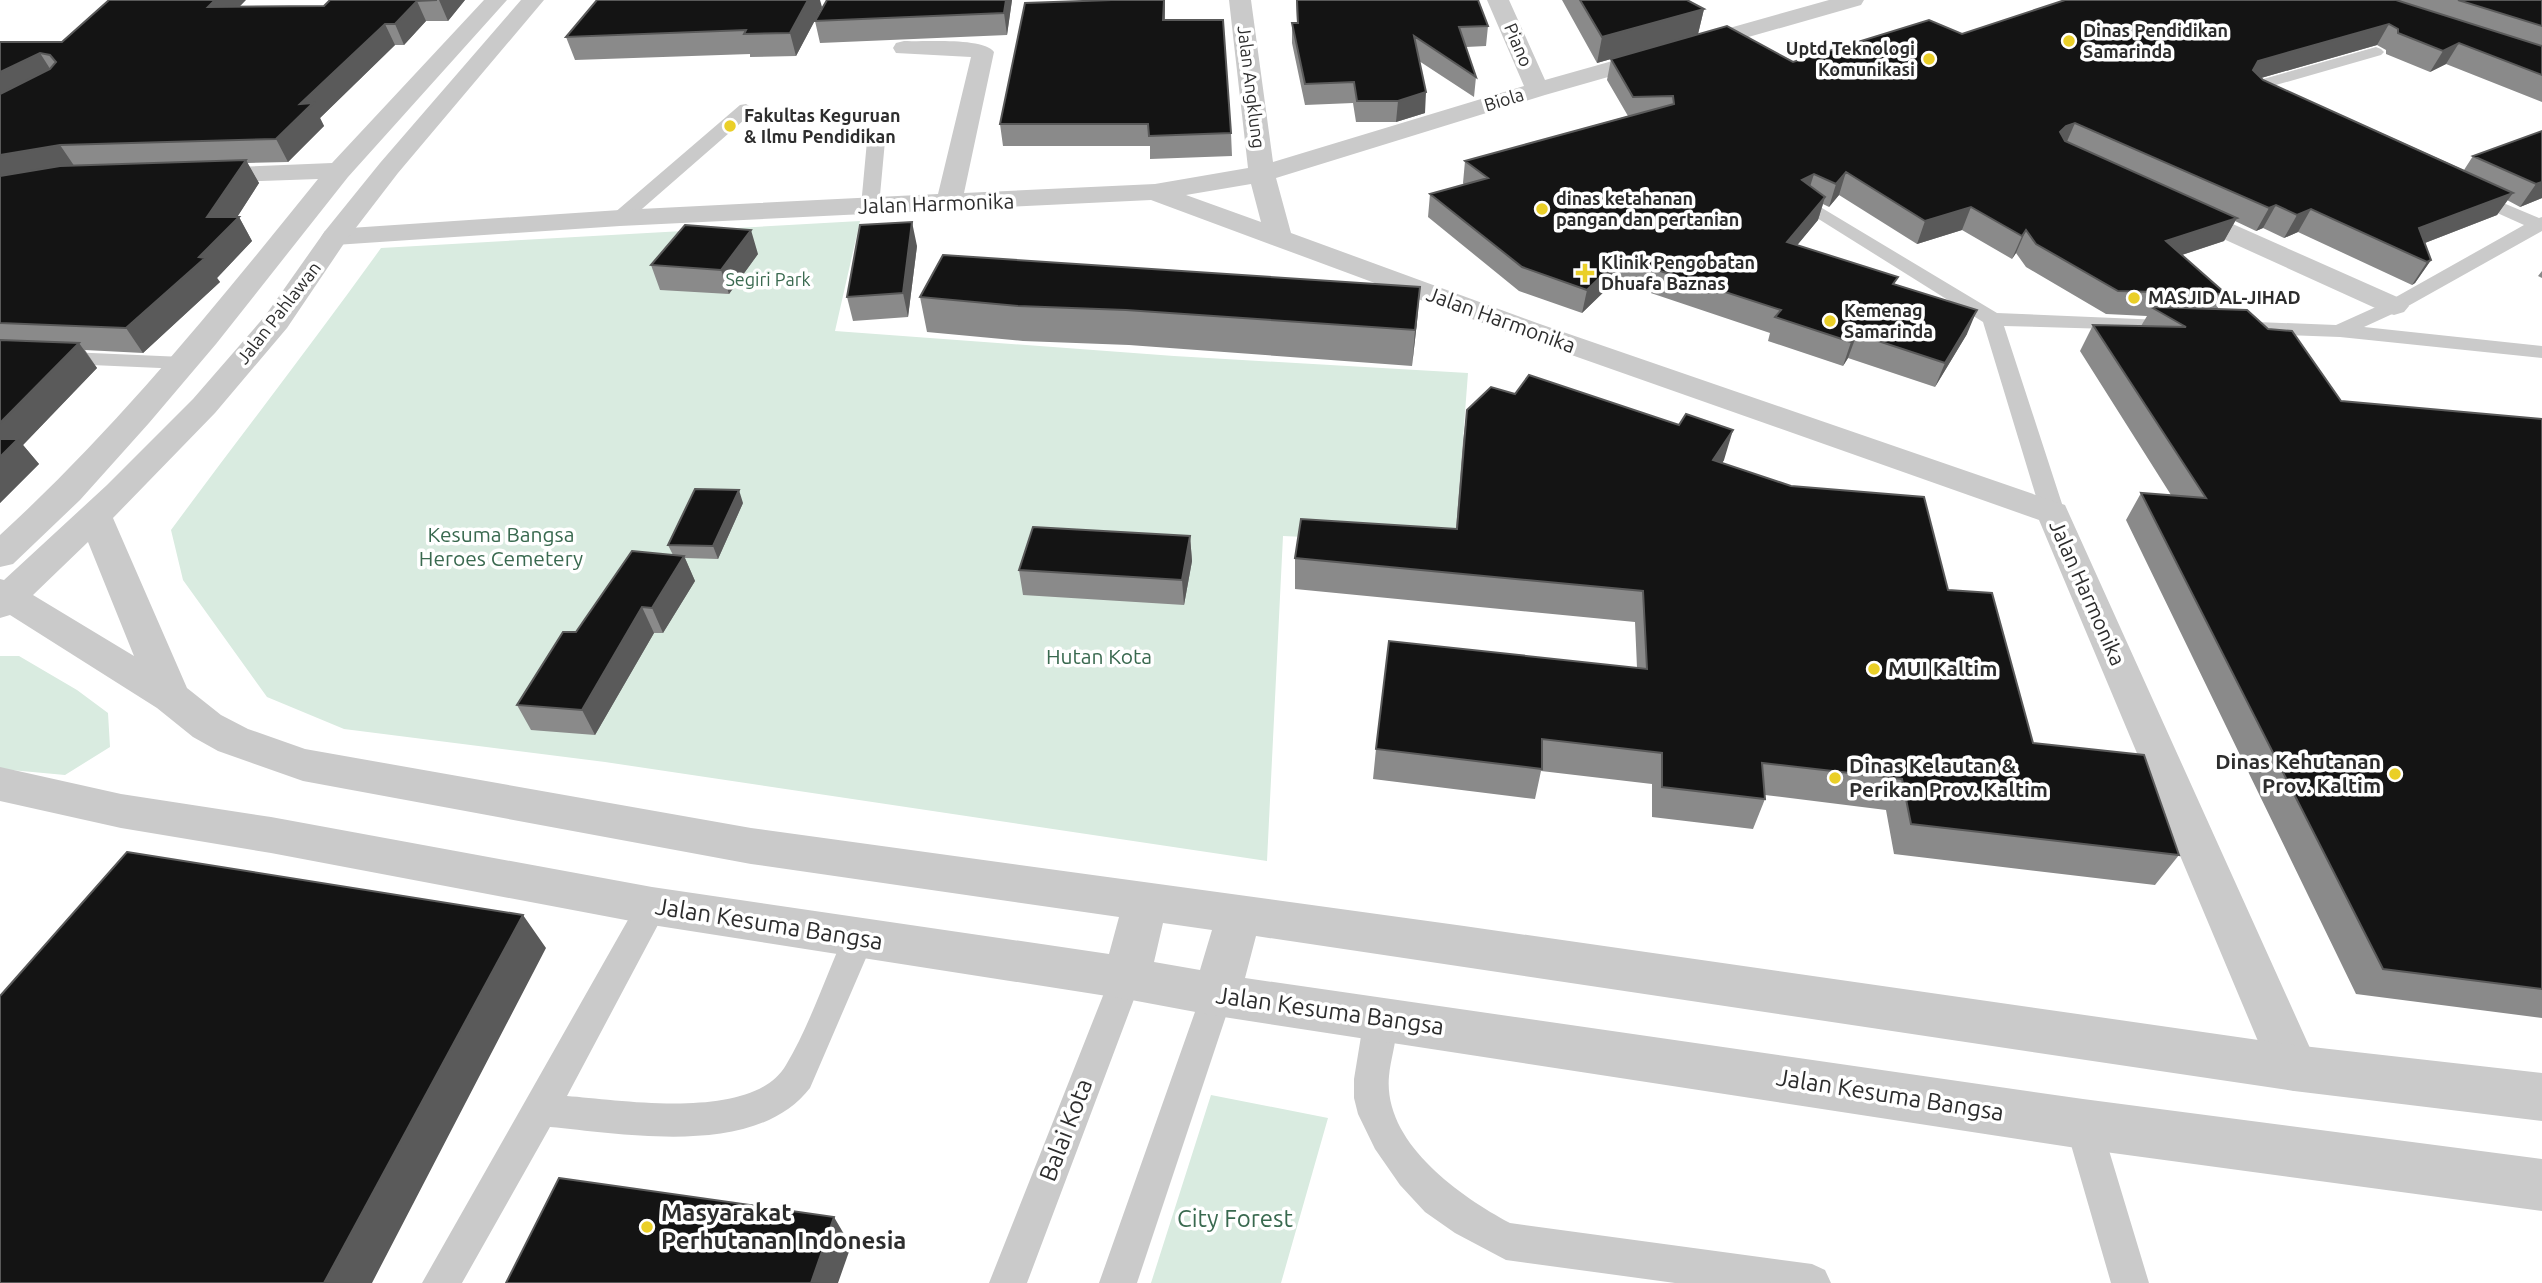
<svg xmlns="http://www.w3.org/2000/svg" width="2542" height="1283" font-family="Ubuntu,sans-serif">
<rect width="100%" height="100%" fill="#fff"/>
<path fill="#d9ebe0" d="M860 221 835 331 1174 356 1468 373 1455 544 1283 536 1267 861 605 762 344 729 267 697 183 580 171 530C241 435 313 343 381 248Z
M0 656H19L77 690 108 713 110 747 65 775 0 769Z
M1211 1095 1328 1118 1281 1283H1151Z"/>
<g fill="none" stroke-linecap="round" stroke-linejoin="round">
<path fill="#cacaca" fill-rule="evenodd" d="M2376 47 2381 49 2384 52 2381 55 2262 89 2275 100 2273 103H2261L2245 91 2249 83Z
M746 104 754 109 752 113 627 222H613L611 218 613 214 740 105Z
M876 136 885 141 879 206 870 212 861 206 867 141Z
M2470 189 2539 218 2542 217V231L2401 310 2364 327 2542 346V358L2340 337 2231 333 2224 331 2221 327 2224 323 2231 321 2336 325 2387 302 2524 225 2464 198 2461 194Z
M1807 199 1997 313 2185 321 2188 325 2185 329 2178 331 2004 326 2065 513 2061 519 2053 521 2045 519 2041 513 1983 322 1801 208 1798 204Z
M0 349 183 357 190 359 194 363 190 367 183 369 0 361Z
M652 893 663 897 668 906 567 1096C622 1100 753 1122 786 1065 811 1023 827 972 848 927L859 923 870 927 875 937 810 1088C756 1158 627 1134 550 1127L462 1283H422L641 897Z
M1126 964 1137 968 1142 978 1027 1283H989L1110 978 1115 968Z
M1217 980 1229 985 1233 995 1137 1283H1099L1201 995 1205 985Z
M1381 1003 1393 1007C1402 1028 1391 1054 1389 1076 1383 1142 1458 1195 1510 1223L1812 1264 1825 1270 1831 1283H1675L1506 1260 1455 1233 1425 1212 1400 1185 1375 1149 1358 1114 1354 1098V1079L1364 1018 1369 1007Z
M2083 1107 2095 1112 2101 1124 2149 1283H2111L2065 1124 2071 1112Z"/>
<path fill="#cacaca" fill-rule="evenodd" d="M1229 0H1251L1273 162 1524 86 1487 0H1509L1545 80 1829 0H1864L1861 5 1545 95 1276 178 1291 233 1537 323 2065 505 2319 1068 2312 1084 2294 1091 2276 1084 2039 520 1515 335 1151 200 620 226 335 245 325 243 321 237 325 231 335 229 620 210 938 194 971 57 896 53 893 48 896 43 904 41C923 42 984 37 994 52L964 193 1155 184 1248 168ZM1251 184 1261 222 1186 195Z
M2183 202 2404 300 2409 306 2404 312 2394 315 2384 312 2173 216 2169 210 2173 204Z"/>
<path fill="#cacaca" fill-rule="evenodd" d="M484 0H507L348 177 216 344 149 423 80 500 13 564 0 567V535C118 427 218 303 318 179L201 183 192 181 188 175 192 169 332 163Z
M521 0H544L398 173 345 242 287 328 215 413 113 518 187 688 221 715 248 729 305 749 751 828 1464 926 2294 1045 2542 1073V1121L2294 1091 1256 936 1245 978 2083 1099 2542 1159V1211L2083 1149 1217 1016 1126 999 652 925 271 853 121 828 0 801V767L121 794 271 817 652 887 1109 954 1119 917 751 864 303 781 218 751 193 737 157 708 10 615 0 618V579L4 580 107 485 193 399 265 316 325 231 380 163ZM88 542 134 656 33 595ZM1163 923 1212 930 1200 970 1154 962Z"/>
</g>
<path fill="#8a8a8a" d="M330 0H465L448 21H426L404 45H395L320 118 324 126 288 162 247 163 259 183 237 217H239L252 241 217 278 220 282 143 353 85 350 97 368 23 445 39 464 0 503V42H62L240 7 324 6Z
M827 0H1012L1007 35 820 43 815 21Z
M1165 0V20L1231 133 1232 156 1150 159V146H1003L1000 124Z
M1296 0H1478L1488 26 1486 46 1466 47 1476 77 1474 97 1419 61 1425 113 1396 122H1356L1353 103 1305 105 1292 43V23H1297Z
M1562 0H1687L1704 9 1698 34 1597 63Z
M2065 0H2542V102L2446 64 2430 72 2386 54V50L2377 45 2261 78 2263 80 2464 170 2473 156 2542 131V198L2520 207 2507 200 2497 215 2425 243 2431 260 2415 283 2412 285 2298 232 2284 238 2263 228 2256 231 2235 221 2224 241 2182 255 2226 294 2217 309 2341 401 2542 419V1018L2356 994 2126 520 2141 493 2171 495 2080 351 2093 325 2141 326 2147 316 2106 314 2026 267 2016 253 2012 259 1962 230 1917 244 1839 195 1829 207 1823 204 1818 220 1797 245 1895 284 1967 334 1935 387 1848 358 1843 366 1768 341 1770 333 1615 281 1582 313 1519 291 1428 217 1430 194 1464 185 1463 183 1465 161 1628 116 1607 80 1611 59 1793 62 1962 34Z
M822 7 796 56 750 57V54L575 60 566 37Z
M917 246 908 317 853 321 847 297Z
M758 254 729 294 660 290 651 265Z
M2542 271V278L2538 276Z
M920 297 1417 322 1412 366 1129 345 1023 341 927 332Z
M1467 410 1724 460 1722 463 1948 590 2033 743 2179 855 2155 885 1894 854 1886 810 1765 795V799L1753 829 1652 817V784L1541 771 1535 799 1373 779 1376 749 1637 668 1635 622 1295 589V558L1456 529 1463 441Z
M743 503 718 559 685 558 695 581 663 633H654L595 735 531 730 517 705 576 632 673 555 668 545Z
M1190 536 1192 561 1184 605 1023 595 1019 570Z"/>
<path fill="#5a5a5a" d="M215 0H246L219 28 208 7Z
M439 0H465L448 21Z
M808 0H820L822 7 796 56 790 33Z
M1006 0H1012L1007 35 1004 13Z
M1164 0H1165L1164 41 1163 20Z
M417 1 426 21 404 45 395 24Z
M1704 9 1698 34 1597 63 1602 37Z
M385 24 395 45 320 118 324 126 288 162 276 139 300 104Z
M2389 24 2377 45 2247 82 2258 61Z
M2459 43 2446 64 2430 72 2443 51Z
M40 53 54 75 0 101V72Z
M1426 92 1425 113 1396 122 1398 101Z
M2075 123 2065 146 2060 132 2066 126Z
M60 145 75 167 0 181V155Z
M246 160 259 183 234 222 239 217 252 241 217 278 220 282 143 353 126 328 199 257 207 217Z
M1846 172 1839 195 1829 207 1836 184Z
M1814 174 1807 196 1802 180Z
M2542 182V198L2520 207 2536 184Z
M2513 193 2497 215 2404 251 2419 228Z
M1825 197 1818 220 1780 266 1787 242Z
M2276 205 2263 228 2256 231 2269 208Z
M1971 207 1962 230 1917 244 1925 221Z
M2311 209 2298 232 2284 238 2297 215Z
M2237 218 2224 241 2154 264 2166 241Z
M912 222 917 246 908 317 903 293Z
M751 230 758 254 729 294 721 270Z
M2026 230 2016 253 2012 259 2022 236Z
M1620 258 1615 281 1582 313 1587 290Z
M2431 260 2415 283 2412 285 2427 262Z
M1420 287 1417 322 1412 366 1415 330Z
M1977 310 1967 334 1935 387 1945 363Z
M1857 334 1848 358 1843 366 1851 342Z
M79 343 97 368 23 445 39 464 0 503V423Z
M1733 430 1724 460 1705 490 1713 460Z
M739 490 743 503 718 559 713 546Z
M1190 536 1192 561 1184 605 1182 580Z
M684 556 695 581 663 633 652 608Z
M642 607 654 633 595 735 582 710Z
M523 915 546 948 372 1283H324Z
M834 1217 851 1246 838 1283H811Z"/>
<path fill="#141414" stroke="#5a5a5a" stroke-width="2" d="M109 0H215L208 7 324 6 330 0H437L417 1 395 24H385L300 104 313 103 276 139 60 145 0 155V94L50 69 56 62 50 55 40 53 0 72V42H62Z
M597 0H808L790 33 744 34 746 30 566 37Z
M827 0H1006L1004 13 815 21Z
M1112 0H1164L1163 20H1223L1231 133 1149 136 1148 124H1000L1025 3Z
M1297 0H1478L1488 26 1459 27 1476 77 1414 36 1426 92 1398 101H1357L1354 82 1305 84 1292 23H1298Z
M1580 0H1687L1704 9 1602 37Z
M2065 0H2396L2542 46V75L2459 43 2443 51 2398 33V29L2389 24 2258 61 2253 70 2263 80 2513 193 2419 228 2431 260 2427 262 2311 209 2297 215 2276 205 2269 208 2075 123 2066 126 2060 132 2065 141 2237 218 2166 241 2226 294 2118 291 2036 244 2026 230 2022 236 1971 207 1925 221 1846 172 1836 184 1814 174 1802 180 1825 197 1787 242 1898 277 1893 284 1977 310 1945 363 1857 334 1851 342 1775 317 1781 310 1620 258 1587 290 1522 267 1430 194 1488 178 1465 161 1674 104 1673 96 1633 97 1611 59 1727 26 1793 62 1929 20 1962 34Z
M2458 0H2542V26Z
M2542 131V182L2536 184 2473 156Z
M246 160 207 217H239L199 257 205 258 126 328 0 323V176L60 166Z
M912 222 903 293 847 297 860 225Z
M685 225 751 230 721 270 651 265Z
M943 255 1420 287 1415 330 1126 310 1018 306 920 297Z
M2151 307 2247 310 2268 329 2292 331 2341 401 2542 419V989L2383 969 2141 493 2206 498 2093 325 2186 327Z
M0 340 79 343 0 423Z
M1529 375 1679 425 1686 414 1733 430 1713 460 1791 486 1924 497 1948 590 1992 593 2033 743 2144 755 2179 855 1911 824 1902 779 1762 763 1765 799 1662 787V753L1542 739V769L1376 749 1389 641 1647 669 1643 591 1295 558 1301 519 1457 529 1467 410 1491 387 1515 394Z
M0 439H18L0 457Z
M695 489 739 490 713 546 668 545Z
M1033 527 1190 536 1182 580 1019 570Z
M632 551 684 556 652 608 642 607 582 710 517 705 563 632H576Z
M127 852 523 915 324 1283H0V996Z
M559 1178 834 1217 811 1283H506Z"/>
<g fill="#eacf28" stroke="#fff" stroke-width="2.5">
<circle cx="2069" cy="41" r="7"/>
<circle cx="1929" cy="59" r="7"/>
<circle cx="730" cy="126" r="7"/>
<circle cx="1542" cy="209" r="7"/>
<path d="M1581.5 262.5h7v7h7v7h-7v7h-7v-7h-7v-7h7z"/>
<circle cx="2134" cy="298" r="7"/>
<circle cx="1830" cy="321" r="7"/>
<circle cx="1874" cy="669" r="7"/>
<circle cx="2395" cy="774" r="7"/>
<circle cx="1835" cy="778" r="7"/>
<circle cx="647" cy="1227" r="7"/>
</g>
<g text-anchor="middle" stroke-width="7" stroke-linejoin="round" paint-order="stroke">
<g font-size="18" font-weight="bold" fill="#2d2d2d" stroke="#fff" text-anchor="start">
<text x="2083" y="37">Dinas Pendidikan<tspan x="2083" dy="21">Samarinda</tspan></text>
<text x="1915" y="55" text-anchor="end">Uptd Teknologi<tspan x="1915" dy="21">Komunikasi</tspan></text>
<text x="744" y="122">Fakultas Keguruan<tspan x="744" dy="21">&amp; Ilmu Pendidikan</tspan></text>
<text x="1556" y="205">dinas ketahanan<tspan x="1556" dy="21">pangan dan pertanian</tspan></text>
<text x="1601" y="269">Klinik Pengobatan<tspan x="1601" dy="21">Dhuafa Baznas</tspan></text>
<text x="2148" y="304">MASJID AL-JIHAD</text>
<text x="1844" y="317">Kemenag<tspan x="1844" dy="21">Samarinda</tspan></text>
</g>
<g font-size="18" fill="#2d2d2d" stroke="#fff">
<text transform="translate(1518 45) rotate(67)" y="6">Piano</text>
<text transform="translate(1251 87) rotate(83)" y="6">Jalan Angklung</text>
<text transform="translate(1504 100) rotate(-17)" y="6">Biola</text>
<text transform="translate(279 313) rotate(-52)" y="6">Jalan Pahlawan</text>
</g>
<g font-size="18" fill="#39694f" stroke="#fff">
<text x="768" y="286">Segiri Park</text>
</g>
<g font-size="21" fill="#2d2d2d" stroke="#fff">
<text transform="translate(936 204) rotate(-2)" y="7">Jalan Harmonika</text>
<text transform="translate(1501 320) rotate(20)" y="7">Jalan Harmonika</text>
<text transform="translate(2087 593) rotate(66)" y="7">Jalan Harmonika</text>
</g>
<g font-size="21" fill="#39694f" stroke="#fff">
<text x="501" y="542">Kesuma Bangsa<tspan x="501" dy="24">Heroes Cemetery</tspan></text>
<text x="1099" y="664">Hutan Kota</text>
</g>
<g font-size="21" font-weight="bold" fill="#2d2d2d" stroke="#fff" text-anchor="start">
<text x="1888" y="676">MUI Kaltim</text>
<text x="2381" y="769" text-anchor="end">Dinas Kehutanan<tspan x="2381" dy="24">Prov. Kaltim</tspan></text>
<text x="1849" y="773">Dinas Kelautan &amp;<tspan x="1849" dy="24">Perikan Prov. Kaltim</tspan></text>
</g>
<g font-size="24" fill="#2d2d2d" stroke="#fff">
<text transform="translate(769 924) rotate(9)" y="8">Jalan Kesuma Bangsa</text>
<text transform="translate(1330 1011) rotate(8)" y="8">Jalan Kesuma Bangsa</text>
<text transform="translate(1890 1095) rotate(9)" y="8">Jalan Kesuma Bangsa</text>
<text transform="translate(1066 1130) rotate(-69)" y="8">Balai Kota</text>
</g>
<g font-size="24" font-weight="bold" fill="#2d2d2d" stroke="#fff" text-anchor="start">
<text x="661" y="1221">Masyarakat<tspan x="661" dy="28">Perhutanan Indonesia</tspan></text>
</g>
<g font-size="24" fill="#39694f" stroke="#fff">
<text x="1235" y="1227">City Forest</text>
</g>
</g>
</svg>
